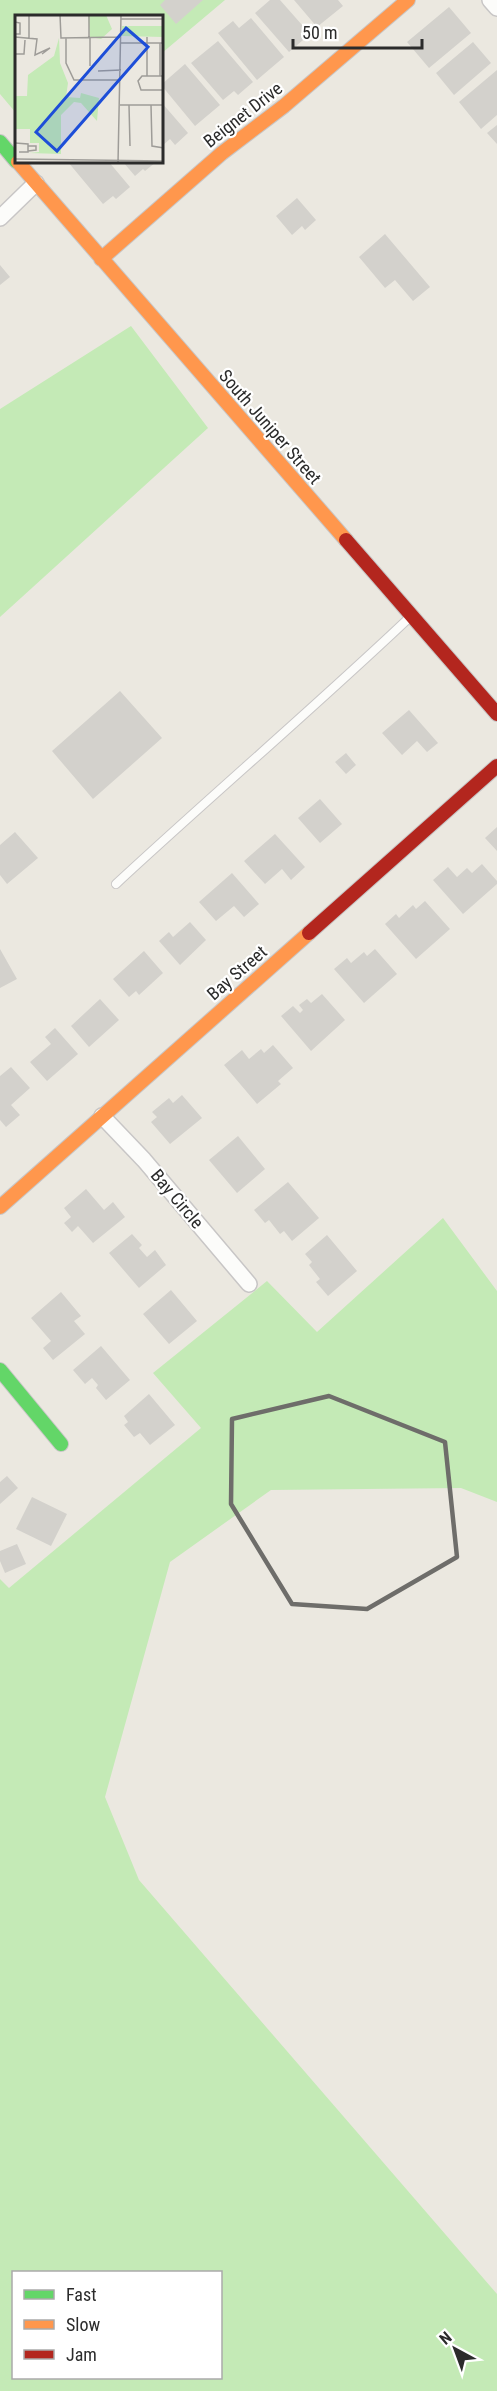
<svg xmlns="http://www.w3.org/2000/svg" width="497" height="2391" font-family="'Roboto Condensed',sans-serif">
<rect width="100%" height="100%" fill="#ebe8e0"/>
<path fill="#c4eab6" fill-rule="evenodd" d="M0 0H225L162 53V16H16V113L0 94Z
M131 326 208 428 0 617V409Z
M443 1218 497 1291V1502L461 1488 271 1490 170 1562 105 1797 139 1880 497 2294V2391H0V1579L9 1588 201 1428 153 1373 267 1281 317 1332ZM220 2272V2378H14V2272Z"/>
<path fill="#d3d1cc" d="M165 0H203L176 24 160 5Z
M270 0H280L310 34 289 52 255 13Z
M294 0H338L343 6 317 27Z
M449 7 471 33 429 68 407 42Z
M251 18 284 57 257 80 218 33 233 21 239 28Z
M218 41 253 82 238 95 234 91 223 100 191 63Z
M473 42 491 63 454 95 436 73Z
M185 64 220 105 195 126 162 86V84Z
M497 70V115L481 129 459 102Z
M162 103 188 133 175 145 170 139 162 146Z
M497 125V144L487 133Z
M68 162H109L130 187 116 199 113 196 103 204Z
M123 162H156L145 171 143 169 135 176Z
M297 198 316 220 305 230 302 226 292 235 276 216Z
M385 234 430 287 413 301 395 280 385 288 359 257Z
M0 265 10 277 0 285Z
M120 691 162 738 93 799 52 751Z
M409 710 438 743 427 752 417 741 402 755 382 733Z
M346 753 356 765 346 774 335 762Z
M320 799 342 824 320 843 298 818Z
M497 827V851L485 838Z
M15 832 38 858 7 884 0 875V845Z
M275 834 305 867 291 880 282 869 265 884 244 861Z
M482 864 497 881V884L463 914 433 880 448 867 457 877 467 868 472 873Z
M232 873 259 904 244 917 234 906 216 921 199 902Z
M425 901 450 929 416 959 385 924 396 914 399 918 413 905 416 909Z
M190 922 206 940 180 965 159 941 169 932 173 937Z
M0 949 17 979 0 988Z
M375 949 397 974 364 1003 334 969 347 958 351 963 364 952 367 956Z
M144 951 163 973 139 995 136 991 129 997 113 979Z
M322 994 345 1020 311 1051 281 1016 293 1006 300 1013 303 1010 299 1005 307 999 311 1003Z
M100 999 119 1020 89 1047 71 1026Z
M55 1028 78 1054 47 1081 30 1062 51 1044 45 1037Z
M273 1045 293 1068 278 1081 281 1084 257 1104 224 1065 242 1050 249 1059 261 1049 264 1053Z
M11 1067 30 1088 11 1105 20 1115 6 1127 0 1120V1076Z
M182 1095 202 1118 170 1144 151 1122 157 1117 152 1112 169 1098 173 1103Z
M238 1136 265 1169 237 1193 209 1160Z
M288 1182 319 1218 292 1241 284 1231 280 1234 269 1220 265 1223 254 1210Z
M86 1189 104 1210 113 1202 125 1217 93 1243 78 1226 72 1232 64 1223 71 1217 64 1208Z
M132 1234 142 1245 139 1248 147 1257 155 1250 166 1265 139 1288 109 1253Z
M327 1235 357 1271 328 1296 316 1282 320 1279 309 1265 312 1262 305 1254Z
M171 1290 197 1321 169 1344 143 1314Z
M61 1292 81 1316 74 1321 85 1334 53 1360 43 1348 51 1341 31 1318Z
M101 1346 130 1380 106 1400 96 1388 98 1385 92 1378 85 1384 73 1370Z
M149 1394 175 1425 150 1445 140 1433 134 1437 124 1425 128 1422 124 1416Z
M7 1476 18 1488 0 1504V1482Z
M32 1497 67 1514 51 1546 16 1529Z
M17 1544 26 1564 5 1573 0 1561V1551Z"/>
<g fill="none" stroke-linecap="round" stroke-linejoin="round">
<defs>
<path id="lane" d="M116 884C213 794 314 708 410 617"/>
<path id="street" d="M490 0 497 8
M0 218 36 183
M102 1116 144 1160 249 1284"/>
<path id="fast" d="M0 142 16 161
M0 1370 61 1444"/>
<path id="slow" d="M18 162 346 540
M101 259 222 153 284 106 408 0
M0 1207 309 933"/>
<path id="jam" d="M346 540 497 714
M309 933 497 766"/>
</defs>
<use href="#lane" stroke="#c8c6c6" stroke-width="10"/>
<use href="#street" stroke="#c8c6c6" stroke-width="18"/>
<use href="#fast" stroke="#c8c6c6" stroke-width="16"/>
<use href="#slow" stroke="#c8c6c6" stroke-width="16"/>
<use href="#jam" stroke="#c8c6c6" stroke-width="16"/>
<use href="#lane" stroke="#fcfcfa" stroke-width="8"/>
<use href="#street" stroke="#fcfcfa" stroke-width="15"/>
<use href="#fast" stroke="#63d668" stroke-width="14"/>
<use href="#slow" stroke="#ff974d" stroke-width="14"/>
<use href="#jam" stroke="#b3261e" stroke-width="14"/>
</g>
<path fill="none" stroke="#6e6d6a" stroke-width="4.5" stroke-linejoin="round" d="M329 1396 445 1442 457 1557 367 1609 292 1604 231 1504 232 1419Z"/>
<g text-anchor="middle" stroke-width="4.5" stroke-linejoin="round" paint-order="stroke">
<g font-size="18" fill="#2b2b2b" stroke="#fff">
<text transform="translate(243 115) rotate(-38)" y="6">Beignet Drive</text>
<text transform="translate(270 427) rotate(49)" y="6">South Juniper Street</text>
<text transform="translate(237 973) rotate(-41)" y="6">Bay Street</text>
<text transform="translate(177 1199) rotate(50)" y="6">Bay Circle</text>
</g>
</g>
<g transform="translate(15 15)">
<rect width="148" height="148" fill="#ebe8e0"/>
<path d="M73 0H91L97 14 86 24 75 22ZM107 11H148V22L107 21ZM44 23 45 48 53 68 51 82 65 83 66 78 84 83 82 106 66 88 59 87 46 100V139L14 138 24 137V128H15V114H0V81H12L13 60 39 41Z" fill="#c4eab6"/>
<path fill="none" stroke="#9e9c98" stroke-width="1.5" d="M45 0 46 23 105 22M106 4H149M0 7 5 8V19H0M0 22 22 24 20 40 35 33 27 39M51 23V48L59 65H106M74 23V0M14 24V0M106 28H149M145 28V61M0 39H9L10 25M75 51V23M83 56 106 55M132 61V22M149 61H127L123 66 126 75H149M105 90H149M114 90 115 131M136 90 137 131 149 133M0 128 13 129V137H4M13 136 21 135V131H13M0 144 149 146M103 148 106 0"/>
<path fill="#1d4ed8" fill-opacity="0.15" stroke="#1d4ed8" stroke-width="3" d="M111 13 133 32 42 136 21 117Z"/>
<rect width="148" height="148" fill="none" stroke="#2b2b2b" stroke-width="3"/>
</g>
<rect x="12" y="2271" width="210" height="108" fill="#ffffff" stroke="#aaaaaa" stroke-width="1.5"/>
<rect x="24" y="2290" width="30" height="9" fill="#63d668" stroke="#aaaaaa" stroke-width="1.5"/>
<text x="66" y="2301" font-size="18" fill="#2b2b2b">Fast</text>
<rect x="24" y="2320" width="30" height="9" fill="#ff974d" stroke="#aaaaaa" stroke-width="1.5"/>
<text x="66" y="2331" font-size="18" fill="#2b2b2b">Slow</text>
<rect x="24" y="2350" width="30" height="9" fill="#b3261e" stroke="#aaaaaa" stroke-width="1.5"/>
<text x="66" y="2361" font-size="18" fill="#2b2b2b">Jam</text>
<g transform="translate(455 2349) rotate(319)" stroke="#ffffff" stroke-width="4.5" paint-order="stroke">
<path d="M0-4.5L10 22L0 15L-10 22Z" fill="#2b2b2b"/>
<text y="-9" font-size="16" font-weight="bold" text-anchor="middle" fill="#2b2b2b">N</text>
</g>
<path d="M293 39v9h129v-9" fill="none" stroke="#2b2b2b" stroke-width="3"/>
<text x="302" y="39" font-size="18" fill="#2b2b2b" stroke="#ffffff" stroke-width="4.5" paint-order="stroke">50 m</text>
</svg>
